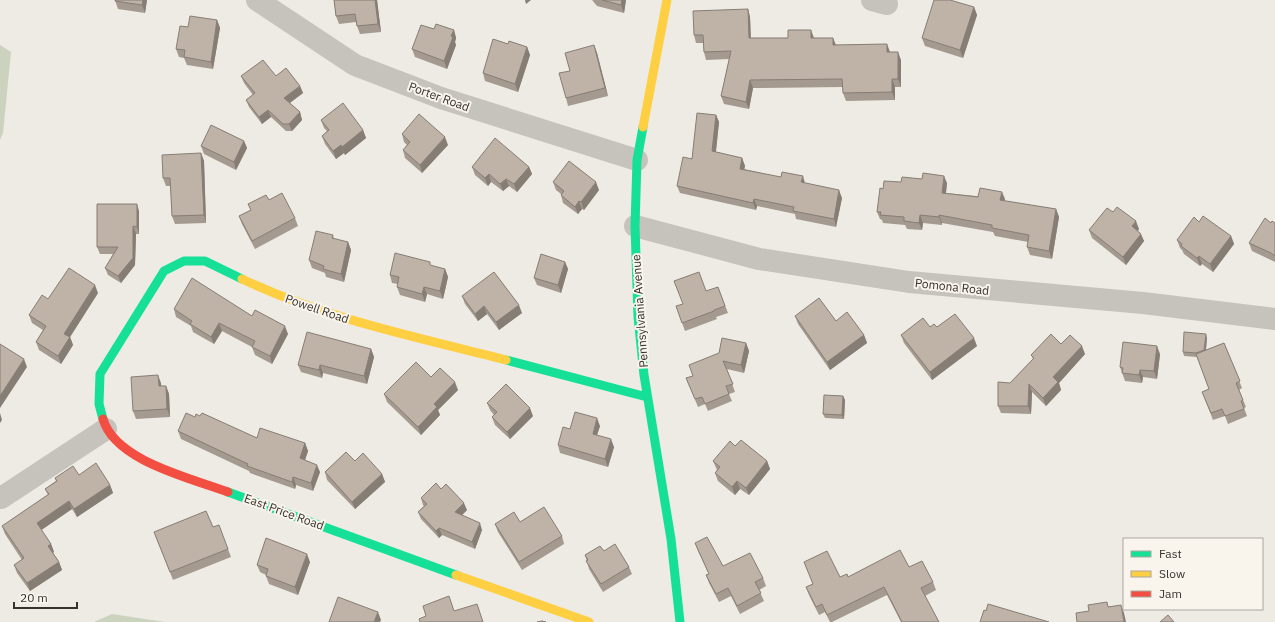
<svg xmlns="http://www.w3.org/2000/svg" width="1275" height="622" font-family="'IBM Plex Sans',sans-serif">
<rect width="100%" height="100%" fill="#edebe4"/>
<path fill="#cbd3bf" d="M0 45 11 52 3 133 0 140Z
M112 614 165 622H94Z"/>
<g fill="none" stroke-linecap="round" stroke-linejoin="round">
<path stroke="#c6c3bd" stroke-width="22" d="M257 0 355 65 441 98 637 160
M872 0 887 4
M635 226 759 259 909 282 1143 303 1275 319
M1 498 106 429"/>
<path stroke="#16e098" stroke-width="9" d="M643 127 637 160 635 226 638 317 644 375 671 539 680 622
M506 360 647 397
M103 419 99 404 100 374 164 271 184 261H205L242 279
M228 492 456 575"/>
<path stroke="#ffcf43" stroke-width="9" d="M643 127 667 0
M242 279C326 319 417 337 506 360
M456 575 589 622"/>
<path stroke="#f24e42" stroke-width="9" d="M103 419C115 461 191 478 228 492"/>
</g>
<path fill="#a49a90" d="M115 0H147L145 13 118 9Z
M334 0H377L381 32 360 34 357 26 356 22 339 24 336 16Z
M592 0H626L624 13 597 6Z
M974 7 977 15 963 58 925 46 922 38Z
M748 9 750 17 751 38H833L836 45 890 52 901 60V87H895V100L846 101 843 93V87L753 88 749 109 724 104 721 96 729 59 706 60 704 52 703 43H696L694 35Z
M217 20 220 28 213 69 187 65 184 58 179 57 176 49 188 27Z
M454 30 456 38 455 42 456 45 447 69 415 57 412 49Z
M508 44 527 47 530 55 518 92 485 81 483 73Z
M594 45 597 53 608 96 568 106 566 98 570 71Z
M241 76H276L300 86 303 93 289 103 300 112 302 120 292 131H286L271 117 262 124 249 107 246 100 253 95 244 83Z
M716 115 719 122 716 152 742 158 745 166 744 169 805 183 842 198 836 227 796 219 795 214 757 206 756 210 680 193 677 186Z
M321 120 363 130 366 138 345 155 344 153 336 159 325 144 322 136 327 131 324 128Z
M402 134 448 145 422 173 405 158 403 150 407 145 404 142Z
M244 141 247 148 236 170 204 154 201 146Z
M201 153 204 161 206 223 175 224 172 216 171 186H166L163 178Z
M472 167H529L532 174 517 192 509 186 503 191 491 182 488 186 475 175Z
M553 182 599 190 584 210 582 209 578 214 563 203 561 195V194L556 190Z
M901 182 947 183 946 193 1005 199 1004 201 1056 209 1059 217 1052 259 1030 255 1027 247 1028 242 995 236 993 232 942 223V225L923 223 922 230 907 229 905 225 883 223 882 220 880 219 877 212Z
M269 200 295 218 298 226 255 249 242 224 239 216 251 210 248 204Z
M139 211V234H136L135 265 121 283 108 275 105 268 113 254H100L97 247Z
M1113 212 1139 229 1138 231 1144 241 1126 265 1092 238 1089 230Z
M1199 222 1231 236 1234 244 1213 272 1202 264 1200 266 1184 254 1182 250 1180 248 1177 240Z
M1271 223H1275V262L1252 251 1249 243Z
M333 235 334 239 348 242 351 250 344 282 326 277 325 273 312 268 309 260Z
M565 262 568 269 561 293 537 285 534 278Z
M432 266 445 269 448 277 443 299 427 294 425 302 400 295 397 287 398 284 392 283 390 275Z
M718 287 728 313 716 317 717 319 685 331 676 306 683 304Z
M98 293 70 337 73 345 61 364 39 350 36 342 43 330 32 323 29 315 48 299Z
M462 296 522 313 499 330 487 314 478 321 465 304Z
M174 309 252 316 288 334 272 364 255 355 252 347 222 331 214 344 193 332 191 326 176 317Z
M795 316 836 321 864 335 867 343 830 370 798 324Z
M930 327H937L977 346 932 380 904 343 901 335Z
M1207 338 1206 350 1224 343 1242 388 1239 390 1246 407 1244 408 1247 416 1228 424 1225 416 1213 420 1202 392 1209 389 1197 357 1184 356 1183 352Z
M746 343 749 351 744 373 727 369 735 392 729 394 732 401 708 411 705 404 698 407 686 378 693 376Z
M1061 344 1085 354 1059 383 1061 390 1046 406 1032 392 1031 414 1001 413 998 406 1010 383 1033 359 1031 355Z
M371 349 374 357 367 384 323 373 322 378 301 372 298 365Z
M1160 354 1157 379 1143 377 1142 383 1125 381 1120 367Z
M431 377 458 390 438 410 440 415 421 435 387 402 384 394Z
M161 383V386H166L169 394 170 417 136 419 133 411Z
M843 396 845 400 844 419 825 418 823 414Z
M487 403 533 416 510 439 495 425 492 417 494 415 490 410Z
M200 416 257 438 305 443 308 451 305 460 320 472 313 491 296 485 295 489 250 473 249 471 181 439 178 431 195 417Z
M600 426 597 435 614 447 608 467 560 453 558 445 570 429Z
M735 446 767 461 770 469 749 495 740 489 735 495 718 481 715 473 717 470 713 461Z
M355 461 382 474 385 482 355 509 327 480 325 472Z
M79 475 110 485 113 493 77 517 72 509 41 530 51 544 54 552 53 553 59 562 62 570 30 591 17 573 14 565 22 560 5 534 2 526 48 495 45 489 56 481 55 478Z
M441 489 467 510 462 515 482 530 475 549 442 535 439 538 421 519 418 512 424 506 423 505 421 498Z
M520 522 562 536 564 544 522 570 498 532 495 524Z
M213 527 228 549 231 557 173 580 154 532Z
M695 543 723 566 763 578 766 586 759 590 764 601 740 614 731 596 719 602 709 583 706 575 709 574 698 551Z
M604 551 629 567 632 574 603 592 589 569 585 555Z
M310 562 298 595 269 584 266 576V575L260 572 257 565Z
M804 562 840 577H848L933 582 936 590 925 596 939 622H901L887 595 832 622H830L825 612 819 615 809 595 806 587 813 584Z"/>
<path fill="#867d75" d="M143 0H147L145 13 142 5Z
M375 0H377L381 32 378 24Z
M525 0H531L526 4Z
M622 0H626L624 13 621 5Z
M974 7 977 15 963 58 960 50Z
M748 9 750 17 751 46 749 38Z
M217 20 220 28 213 69 211 62Z
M454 30 456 38 455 42 456 45 447 69 444 61 451 36Z
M811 30 814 38H811Z
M833 38 836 46 833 45Z
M887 44 890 52H887Z
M594 45 597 53 608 96 605 88Z
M527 47 530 55 518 92 515 84Z
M898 52 901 60V87L898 79Z
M892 79 895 87V100L892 92Z
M750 80 753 88 749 109 746 102Z
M300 86 303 93 286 106 284 98Z
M268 110 271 117 262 124 259 117Z
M300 112 302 120 292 131 289 124Z
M716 115 719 122 715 159 712 151Z
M363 130 366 138 345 155 342 147Z
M445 137 448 145 422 173 420 165Z
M244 141 247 148 236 170 234 162Z
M341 145 344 153 336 159 333 151Z
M201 153 204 161 206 223 204 215Z
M742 158 745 166 743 176 740 169Z
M529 167 532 174 517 192 514 184Z
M489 174 491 182 488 186 485 178Z
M803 176 805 183 801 182Z
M944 176 947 183 945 201 942 193Z
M506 179 509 186 503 191 500 184Z
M596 182 599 190 584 210 581 202Z
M839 190 842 198 836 227 834 219Z
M1002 192 1005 199 1003 208 1000 200Z
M754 199 757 206 756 210 753 203Z
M579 201 582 209 578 214 575 207Z
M137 204 139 211V234L137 227Z
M1056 209 1059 217 1052 259 1049 251Z
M920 215 923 223 922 230 919 223Z
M939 215 942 223V225L939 217Z
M1136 221 1139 229 1135 234 1132 226Z
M133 226 136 234 135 265 121 283 118 276Z
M1141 234 1144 241 1126 265 1123 257Z
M1231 236 1234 244 1213 272 1210 264Z
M348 242 351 250 344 282 341 274Z
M1199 256 1202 264 1200 266 1197 258Z
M565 262 568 269 561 293 558 285Z
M445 269 448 277 443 299 440 291Z
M95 285 98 293 70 337 73 345 61 364 58 356 64 334Z
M424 287 427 294 425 302 422 294Z
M519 305 522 313 499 330 496 322Z
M484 306 487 314 478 321 475 314Z
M219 323 222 331 214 344 211 337Z
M285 326 288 334 272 364 270 356Z
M1206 334 1207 338 1205 358 1204 354Z
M864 335 867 343 830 370 827 362Z
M974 338 977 346 932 380 930 372Z
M746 343 749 351 744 373 741 365Z
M1082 346 1085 354 1059 383 1061 390 1046 406 1043 398 1053 377Z
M1157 346 1160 354 1157 379 1154 371Z
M371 349 374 357 367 384 364 376Z
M24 359 27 367 0 408V396Z
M320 365 323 373 322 378 319 370Z
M1140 370 1143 377 1142 383 1139 375Z
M158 375 161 383 162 394 159 386Z
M455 382 458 390 438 410 440 415 421 435 418 427 434 404Z
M1029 384 1032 392 1031 414 1028 406Z
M166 386 169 394 170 417 167 409Z
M843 396 845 400 844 419 842 415Z
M530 408 533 416 510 439 507 432Z
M0 413 2 420 0 423Z
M597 418 600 426 595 441 593 434Z
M611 439 614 447 608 467 605 459Z
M305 443 308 451 303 466 300 458Z
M767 461 770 469 749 495 746 488Z
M317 465 320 472 313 491 311 483Z
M382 474 385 482 355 509 352 502Z
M293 477 296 485 295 489 292 482Z
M737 481 740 489 735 495 732 487Z
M110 485 113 493 77 517 74 509Z
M69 501 72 509 40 531 37 523Z
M464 503 467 510 458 519 455 512Z
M480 523 482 530 475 549 472 542Z
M439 528 442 535 439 538 436 531Z
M51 544 54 552 51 554 48 546Z
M307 554 310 562 298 595 295 587Z
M59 562 62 570 30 591 27 583Z
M1121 605 1124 613 1126 622H1124Z
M378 612 381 620 380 622H374Z"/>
<path fill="#bfb3a7" stroke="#867d75" d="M115 0H143L142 5 115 1Z
M334 0H375L378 24 357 26 355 14 336 16Z
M602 0H622L621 5Z
M934 0H950L974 7 960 50 922 38Z
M748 9 749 38H788V30H811V38H833V45L887 44V52H898V79H892V92L843 93 842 79 750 80 746 102 721 96 731 51 704 52 703 35H694L693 11Z
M190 16 217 20 211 62 184 57 185 50 176 49 180 26 188 27Z
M436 24 454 30 451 36 453 37 444 61 412 49 421 25 434 29Z
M493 39 508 44 509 41 527 47 515 84 483 73Z
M594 45 605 88 566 98 559 73 570 71 565 53Z
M263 60 276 76 286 68 300 86 284 98 300 112 289 124H283L268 110 259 117 246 100 255 93 241 76Z
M343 103 363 130 342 147 341 145 333 151 322 136 329 130 321 120Z
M697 113 716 115 712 151 742 158 740 169 781 177 782 172 803 176 801 182 839 190 834 219 793 211 794 207 754 199 753 203 677 186 683 157 692 159Z
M419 114 445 137 420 165 403 150 410 142 402 134Z
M211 125 244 141 234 162 201 146Z
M495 138 529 167 514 184 506 179 500 184 489 174 485 178 472 167Z
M201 153 204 215 172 216 170 178H163L162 155Z
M569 161 596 182 581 202 579 201 575 207 561 195 564 191 553 182Z
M923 173 944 176 942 193 978 197 980 188 1002 192 1000 200 1056 209 1049 251 1027 247 1029 235 992 228V225L939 215V217L920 215 919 223 904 221V217L880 215 881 212H877L880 188 883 189 884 181 901 182 902 177 922 179Z
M282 193 295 218 252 241 239 216 251 210 248 204 266 195 269 200Z
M97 204H137V227L133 226V258L118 276 105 268 118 247H97Z
M1117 207 1136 221 1132 226 1141 234 1123 257 1089 230 1107 208 1113 212Z
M1203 216 1231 236 1210 264 1199 256 1197 258 1181 246 1182 244 1177 240 1194 217 1199 222Z
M1265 218 1271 223 1272 221 1275 223V256L1271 253 1249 243Z
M316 231 333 235 332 238 348 242 341 274 323 269 324 266 309 260Z
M395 253 430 262V265L445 269 440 291 424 287 422 294 397 287 399 277 390 275Z
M541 254 565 262 558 285 534 278Z
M69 268 95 285 64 334 70 337 58 356 36 342 46 326 29 315 42 295 48 299Z
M494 272 519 305 496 322 484 306 475 314 462 296Z
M699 272 706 291 718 287 725 306 714 310V311L682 323 676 306 683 304 674 281Z
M192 278 252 316 255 310 285 326 270 356 252 347 255 341 219 323 211 337 190 324 192 321 174 309Z
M819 298 836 321 847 312 864 335 827 362 795 316Z
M955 314 974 338 930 372 901 335 923 318 930 327 934 324 937 327Z
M307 332 371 349 364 376 320 365 319 370 298 365Z
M1184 332 1206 334 1204 350 1196 353 1183 352Z
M1051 334 1061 344 1070 335 1082 346 1053 377 1058 382 1043 398 1029 384 1028 406H998V382L1010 383 1034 358 1031 355Z
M722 338 746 343 741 365 723 361 733 384 726 386 729 394 705 404 702 397 695 399 686 378 693 376 689 365 719 353Z
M1123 342 1157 346 1154 371 1140 370 1139 375 1122 373 1123 368 1120 367Z
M1224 343 1240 381 1236 383 1243 400 1241 401 1244 409 1225 416 1222 409 1211 413 1202 392 1209 389 1196 354Z
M0 344 24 359 0 396Z
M416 362 431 377 440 368 455 382 434 404 437 407 418 427 384 394Z
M158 375 159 386H166L167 409 133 411 131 377Z
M506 384 530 408 507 432 492 417 497 412 487 403Z
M824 395 843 396 842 415 823 414Z
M575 412 597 418 593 434 611 439 605 459 558 445 563 427 570 429Z
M186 413 195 417 196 414 200 416 202 413 257 438 260 428 305 443 300 458 317 465 311 483 293 477 292 482 247 466 248 464 178 431Z
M741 440 767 461 746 488 737 481 732 487 715 473 720 467 713 461 730 441 735 446Z
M346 452 355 461 363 453 382 474 352 502 325 472Z
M96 463 110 485 74 509 69 501 37 523 51 544 48 546 59 562 27 583 14 565 24 558 2 526 49 494 45 489 57 481 55 478 73 466 79 475Z
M436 483 441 489 446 484 464 503 455 512 480 523 472 542 439 528 436 531 418 512 427 504 421 498Z
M544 507 562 536 519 562 495 524 514 512 520 522Z
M206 511 213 527 219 525 228 549 170 572 154 532Z
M707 537 723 566 750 553 763 578 755 582 761 593 737 606 728 588 716 594 706 575 709 574 695 543Z
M266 538 307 554 295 587 266 576 268 569 257 565Z
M615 544 629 567 601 584 586 561 588 560 585 555 600 546 604 551Z
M900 550 909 567 922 561 933 582 921 588 939 622H902L884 587 827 615 822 604 816 607 806 587 813 584 804 562 827 551 840 577 847 574 848 577Z
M449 596 454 611 477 604 483 622H420L419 619 426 616 423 606Z
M338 597 378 612 374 622H329Z
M1107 602 1108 607 1121 605 1124 622H1077L1076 613 1089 611 1088 605Z
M988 604 1049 622H980L984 610 986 611Z
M1168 615 1174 622H1160Z
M542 621 546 622H537Z"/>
<g text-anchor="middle" stroke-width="4" stroke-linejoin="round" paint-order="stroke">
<g font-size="12" fill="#37312b" stroke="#f9f5ec">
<text transform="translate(439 97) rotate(20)" y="4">Porter Road</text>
<text transform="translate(952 287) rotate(6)" y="4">Pomona Road</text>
<text transform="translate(317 309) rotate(19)" y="4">Powell Road</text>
<text transform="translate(640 311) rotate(-94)" y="4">Pennsylvania Avenue</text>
<text transform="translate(284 512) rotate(20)" y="4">East Price Road</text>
</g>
</g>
<rect x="1123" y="538" width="140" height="72" fill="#f9f5ec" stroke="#aba79f"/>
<rect x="1131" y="551" width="20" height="6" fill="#16e098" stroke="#aba79f"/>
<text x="1159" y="558" font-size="12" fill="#37312b">Fast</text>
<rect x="1131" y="571" width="20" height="6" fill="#ffcf43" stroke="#aba79f"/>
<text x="1159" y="578" font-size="12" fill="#37312b">Slow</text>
<rect x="1131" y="591" width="20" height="6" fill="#f24e42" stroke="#aba79f"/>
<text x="1159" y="598" font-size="12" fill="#37312b">Jam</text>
<path d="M14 602v6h63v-6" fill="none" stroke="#37312b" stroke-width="2"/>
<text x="20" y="602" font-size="12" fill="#37312b" stroke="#f9f5ec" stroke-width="3" paint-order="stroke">20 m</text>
</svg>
